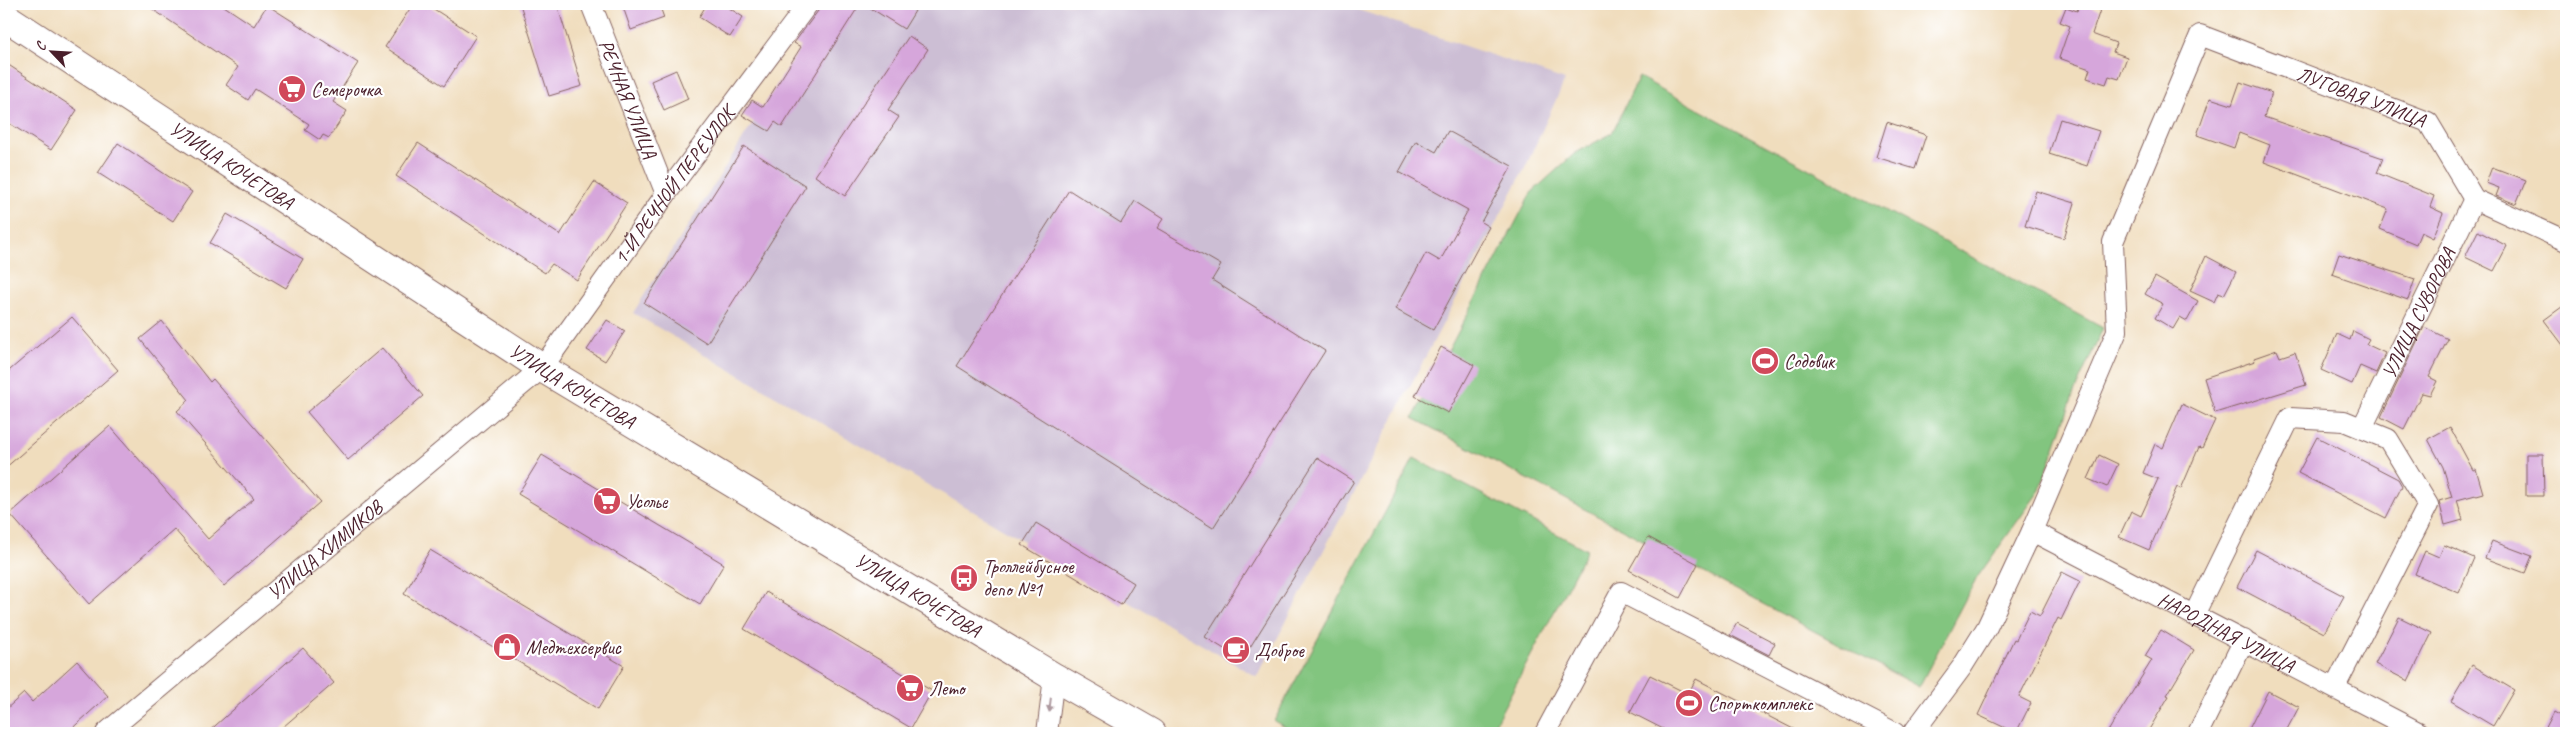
<svg xmlns="http://www.w3.org/2000/svg" width="2570" height="737" font-family="Caveat,sans-serif">
<rect width="100%" height="100%" fill="#fff"/>
<filter id="ink" filterUnits="userSpaceOnUse"><feTurbulence type="fractalNoise" baseFrequency=".02" numOctaves="2"/><feDisplacementMap in="SourceGraphic" scale="10" xChannelSelector="R" yChannelSelector="G"/><feConvolveMatrix kernelMatrix="1 2 1 2 8 2 1 2 1" color-interpolation-filters="sRGB"/></filter>
<filter id="wash" filterUnits="userSpaceOnUse"><feTurbulence type="fractalNoise" baseFrequency=".0096" numOctaves="4" result="noise"/><feDisplacementMap in="SourceGraphic" scale="20" xChannelSelector="R" yChannelSelector="G"/><feGaussianBlur stdDeviation="1.12" result="paint"/><feColorMatrix in="noise" values="0 0 0 0 0 0 0 0 0 0 0 0 0 0 0 0 0 1.4 0 .05"/><feComposite in="paint" operator="in"/></filter>
<g filter="url(#wash)">
<rect width="100%" height="100%" fill="#f0ddbd"/>
<path fill="#ccbed4" d="M828 4H1341L1565 80 1525 168 1257 677 633 313Z"/>
<path fill="#82c57f" stroke="#667255" d="M1639 77 2103 328 2074 393 2040 490 1976 579 1919 687 1413 418 1531 193 1574 154 1612 133Z
M1414 458 1587 550 1490 733H1296L1274 721Z"/>
<g id="blocks">
<path fill="#d6a6db" d="M145 4H221L254 26 267 5 358 63 333 102 347 111 329 138 323 135 320 140 305 130 309 124 255 89 248 100 226 85 238 67Z
M413 4H426L476 36 444 86 385 47Z
M520 4H557L582 86 549 96Z
M622 4H659L664 18 631 30Z
M707 4H723L743 17 730 37 699 17Z
M820 4H860L782 127 775 122 769 131 742 115 752 100 763 107 801 47 794 43 818 11Z
M864 4H904L915 11 904 29Z
M2079 4 2100 10 2092 34 2116 43 2113 52 2127 57 2119 79 2109 76 2106 84 2087 78 2090 69 2059 58 2070 26 2060 22 2066 7 2077 11Z
M909 36 928 49 888 110 899 117 845 196 815 176Z
M4 62 77 110 51 150 4 120Z
M676 70 688 99 664 110 651 81Z
M2240 82 2272 93 2264 117 2383 158 2377 173 2434 196 2430 207 2443 213 2433 238 2421 232 2416 244 2380 229 2388 209 2264 162 2270 145 2239 133 2234 148 2197 135 2210 98 2232 105Z
M2060 119 2099 131 2087 166 2049 154Z
M1887 122 1926 135 1915 169 1876 157Z
M1448 131 1512 166 1481 222 1489 227 1433 330 1395 309 1426 253 1440 261 1468 210 1399 172 1416 141 1436 152Z
M118 143 192 192 173 221 98 173Z
M418 143 560 235 594 182 627 203 577 280 552 264 545 273 396 176Z
M744 146 806 186 707 343 644 303Z
M2492 167 2526 180 2516 204 2496 196 2499 188 2486 183Z
M1069 190 1121 223 1135 201 1163 219 1157 228 1221 265 1212 280 1325 351 1213 528 957 366Z
M2036 191 2075 203 2064 238 2025 226Z
M227 214 303 259 286 288 210 243Z
M2478 231 2507 246 2494 271 2465 257Z
M2339 254 2415 279 2408 300 2332 274Z
M2206 256 2236 272 2224 295 2218 293 2214 302 2190 291Z
M2155 277 2198 301 2187 321 2180 317 2173 329 2155 318 2163 304 2145 294Z
M2566 304V349L2544 320Z
M72 317 118 370 4 469V375Z
M607 320 625 331 605 361 587 350Z
M162 321 210 382 213 379 320 502 224 586 174 529 89 604 10 514 110 426 208 539 254 499 177 411 189 400 140 339Z
M2424 327 2448 339 2429 377 2437 381 2430 395 2422 393 2404 429 2381 417Z
M2353 331 2369 339 2366 344 2385 353 2376 373 2360 366 2352 384 2321 370 2337 334 2350 340Z
M1441 347 1474 365 1448 413 1415 396Z
M382 348 423 396 348 460 307 412Z
M2277 350 2280 357 2295 352 2306 385 2215 413 2204 378 2255 361 2254 358Z
M2182 404 2215 420 2202 448 2199 447 2181 489 2177 487 2149 550 2119 537 2131 511 2141 516 2158 479 2143 473 2155 444 2163 448Z
M2450 427 2473 470 2476 469 2483 493 2457 500 2463 520 2445 525 2439 501 2452 497 2443 467 2428 439Z
M2317 437 2398 479 2402 486 2386 518 2298 473Z
M2526 454H2543L2544 496H2526Z
M542 455 724 564 700 604 518 494Z
M2099 455 2118 464 2107 487 2088 479Z
M1317 458 1354 481 1242 660 1205 637Z
M1036 523 1134 583 1121 605 1022 545Z
M1648 537 1698 564 1680 598 1629 570Z
M2492 541 2532 556 2525 573 2485 558Z
M2444 545 2474 558 2459 593 2415 574 2425 551 2439 557Z
M430 550 624 666 598 709 404 594Z
M2256 550 2344 596 2324 633 2237 587Z
M2062 572 2080 581 2061 620 2058 618 2019 697 2031 703 2016 733 1978 715 2014 639 2016 640 2030 611 2040 616Z
M766 592 932 691 911 728 744 629Z
M2399 617 2432 633 2408 681 2375 664Z
M1737 623 1775 643 1769 655 1730 635Z
M2161 630 2194 650 2167 695 2169 696 2147 733H2107L2152 660 2145 656Z
M303 648 334 683 276 733H207Z
M77 661 108 696 67 733H4V711L24 693 32 702Z
M2472 665 2514 690 2493 726 2451 701Z
M1650 675 1688 694 1696 679 1801 733H1671L1630 712Z
M2268 691 2299 707 2285 733H2247Z
M2554 712 2566 719V733H2543Z"/>
</g>
</g>
<g filter="url(#ink)">
<use href="#blocks" fill-opacity="0" stroke="#84625e" stroke-width="1"/>
<g fill="none" stroke-linecap="round" stroke-linejoin="round">
<defs>
<g id="street">
<path id="s1" d="M591 4 666 194"/>
<path id="s2" d="M2362 428 2474 199"/>
<path id="s3" d="M2032 531 2420 733"/>
<path d="M2194 615 2290 418 2344 421 2388 439 2428 505 2335 687"/>
<path id="s4" d="M106 733 542 368 666 194 808 4"/>
<path d="M1047 733 1054 677"/>
<path d="M1545 733 1621 592 1895 733"/>
<path id="s5" d="M1913 733 1962 667 1987 627 2032 531 2117 331 2113 242 2200 35 2428 122 2474 199 2566 241"/>
<path d="M2198 733 2244 640"/>
</g>
<g id="primary">
<path id="s6" d="M4 16 542 368 1054 677 1152 733"/>
</g>
</defs>
<use href="#street" stroke="#84625e" stroke-width="22"/>
<use href="#primary" stroke="#84625e" stroke-width="30"/>
<use href="#street" stroke="#fff" stroke-width="20"/>
<use href="#primary" stroke="#fff" stroke-width="28"/>
</g>
<defs><path id="oneway-solid" d="M-6-.8H1V-3.2L6.5 0L1 3.2V.8H-6Z" transform="scale(1.25)"/></defs>
<use fill="#ae9aa0" href="#oneway-solid" transform="translate(1050 705) rotate(97)"/>
</g>
<defs>
<symbol id="supermarket-disc" viewBox="-11 -11 22 22"><circle r="9.5" fill="#d1495b" stroke="#fff"/><path d="M-6-5.5h2.5l.6 2H6L4.5 2H-2.5L-4.4-4H-6ZM-1.5 3.2a1.3 1.3 0 1 0 .1 0ZM3 3.2a1.3 1.3 0 1 0 .1 0Z" fill="#fff"/></symbol>
<symbol id="stadium-disc" viewBox="-11 -11 22 22"><circle r="9.5" fill="#d1495b" stroke="#fff"/><path d="M0-5a6.5 5 0 1 0 0 10a6.5 5 0 1 0 0-10ZM-3.5-1.8h7v3.6h-7Z" fill="#fff"/></symbol>
<symbol id="bus-disc" viewBox="-11 -11 22 22"><circle r="9.5" fill="#d1495b" stroke="#fff"/><path d="M-5-6H5V4H4V6H2V4H-2V6H-4V4H-5ZM-3.5-4V0h7V-4ZM-3.5 1.2v1.5H-2V1.2ZM2 1.2v1.5H3.5V1.2Z" fill="#fff"/></symbol>
<symbol id="shop-disc" viewBox="-11 -11 22 22"><circle r="9.5" fill="#d1495b" stroke="#fff"/><path d="M-5-2.5h2.3a2.7 3.5 0 0 1 5.4 0H5L5.5 6h-11ZM-1.5-2.5h3a1.5 2.3 0 0 0-3 0Z" fill="#fff"/></symbol>
<symbol id="cafe-disc" viewBox="-11 -11 22 22"><circle r="9.5" fill="#d1495b" stroke="#fff"/><path d="M-5.5-4.5H6V0H3Q3 3.5 0 3.5H-2.5Q-5.5 3.5-5.5 0ZM3-3.2v2h1.7v-2ZM-6 4.5H4V6H-6Z" fill="#fff"/></symbol>
</defs>
<g fill-rule="evenodd">
<use href="#supermarket-disc" x="276" y="73" width="32" height="32"/>
<use href="#stadium-disc" x="1749" y="345" width="32" height="32"/>
<use href="#supermarket-disc" x="591" y="485" width="32" height="32"/>
<use href="#bus-disc" x="948" y="562" width="32" height="32"/>
<use href="#shop-disc" x="491" y="631" width="32" height="32"/>
<use href="#cafe-disc" x="1220" y="634" width="32" height="32"/>
<use href="#supermarket-disc" x="894" y="672" width="32" height="32"/>
<use href="#stadium-disc" x="1673" y="687" width="32" height="32"/>
</g>
<g text-anchor="middle" stroke-width="4.5" stroke-linejoin="round" paint-order="stroke">
<g font-size="20" fill="#4a1f2b" stroke="#fff" text-anchor="start">
<text x="311" y="96">Семерочка</text>
<text x="1784" y="368">Содовик</text>
<text x="626" y="508">Усолье</text>
<text x="983" y="573">Троллейбусное<tspan x="983" dy="23">депо №1</tspan></text>
<text x="526" y="654">Медтехсервис</text>
<text x="1255" y="657">Доброе</text>
<text x="929" y="695">Лето</text>
<text x="1708" y="710">Спорткомплекс</text>
</g>
<g font-size="20" fill="#4a1f2b" stroke="#fff">
<text dy="7" stroke="none"><textPath href="#s5" startOffset="939">ЛУГОВАЯ УЛИЦА</textPath></text>
<text dy="7" stroke="none"><textPath href="#s1" startOffset="102">РЕЧНАЯ УЛИЦА</textPath></text>
<text dy="7" stroke="none"><textPath href="#s6" startOffset="272">УЛИЦА КОЧЕТОВА</textPath></text>
<text dy="7" stroke="none"><textPath href="#s4" startOffset="794">1-Й РЕЧНОЙ ПЕРЕУЛОК</textPath></text>
<text dy="7" stroke="none"><textPath href="#s2" startOffset="128">УЛИЦА СУВОРОВА</textPath></text>
<text dy="7" stroke="none"><textPath href="#s6" startOffset="678">УЛИЦА КОЧЕТОВА</textPath></text>
<text dy="7" stroke="none"><textPath href="#s4" startOffset="285">УЛИЦА ХИМИКОВ</textPath></text>
<text dy="7" stroke="none"><textPath href="#s6" startOffset="1082">УЛИЦА КОЧЕТОВА</textPath></text>
<text dy="7" stroke="none"><textPath href="#s3" startOffset="219">НАРОДНАЯ УЛИЦА</textPath></text>
</g>
</g>
<rect width="2570" height="737" fill="none" stroke="#fff" stroke-width="20"/>
<g transform="translate(52 52) rotate(295)" stroke="#ffffff" stroke-width="4" paint-order="stroke">
<path d="M0-4L9 19L0 12L-9 19Z" fill="#4a1f2b"/>
<text y="-8" font-size="14" font-weight="bold" text-anchor="middle" fill="#4a1f2b">С</text>
</g>
</svg>
